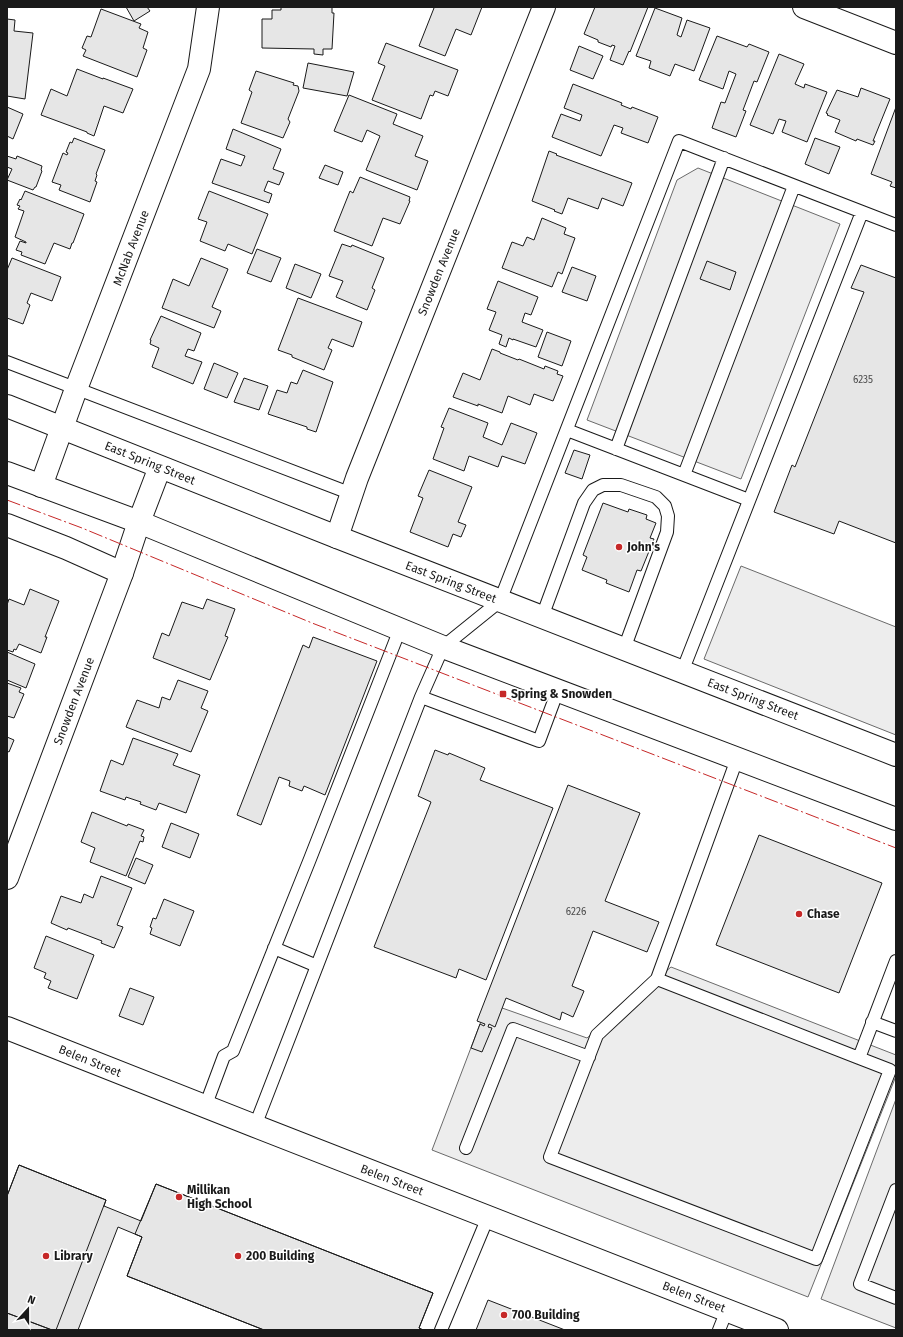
<svg xmlns="http://www.w3.org/2000/svg" width="903" height="1337" font-family="'Fira Sans',sans-serif">
<rect width="100%" height="100%" fill="#fff"/>
<path fill="#ededed" stroke="#6a6a6a" d="M698 168 840 224 741 479 587 420 677 180Z
M741 566 896 627V735L704 659Z
M671 967 896 1055V1076L808 1297 432 1150 488 1003 587 1038Z
M896 1099V1328L821 1299Z"/>
<path fill="#e6e6e6" stroke="#1a1a1a" d="M126 7H147L150 11 134 21Z
M281 7H332V13H334L332 49H323V55L314 54V49L262 48V19H272V10H281Z
M432 7H482L471 35 456 29 445 56 419 46 434 8Z
M595 7H648L630 52 629 51 623 65 610 60 615 46 612 45 611 47 598 42V40L584 34Z
M655 8 682 18 677 35 681 37 687 20 710 28 694 71 675 64 670 76 649 68 651 61 636 56Z
M101 9 141 24 139 28 148 32 143 48 147 50 137 77 83 56 86 50 82 48 87 36 91 37Z
M7 19 15 20 14 31 33 33 25 99 7 96Z
M717 36 747 47 749 44 769 52 757 82 754 81 743 110 746 111 736 137 712 128 721 102 725 103 736 74 729 71 723 89 699 80Z
M386 43 458 70 448 96 435 91 433 96 430 95 421 119 372 100 385 66 378 63Z
M579 46 603 56 593 79 570 70Z
M779 54 804 64 795 84 804 88 805 84 827 92 807 142 782 132 786 121 779 119 773 134 750 125Z
M308 63 354 72 347 96 303 88Z
M77 69 103 79V78L133 89 123 113 104 106 94 136 87 133V132L41 115 51 89 67 96Z
M256 71 294 83 293 85 298 86 299 91 288 119 290 122 283 138 241 123 252 92 249 90Z
M573 84 622 103 621 105 631 109 632 107 658 117 648 143 621 133 623 128 614 125 601 156 552 137 561 114 580 121 582 115 564 108Z
M861 88 890 99 873 141H875L873 145 857 139 856 141 835 132 840 120 827 115 828 114 826 113 837 90 858 97Z
M349 95 397 114 393 124 423 136 415 156 428 161 417 190 366 170 380 136 367 130 362 142 334 131Z
M7 107 23 114 13 139 7 136Z
M896 107V188L890 186 892 182 871 174Z
M233 129 281 149 273 169 284 173 279 185 268 181 264 191 272 194 269 203 212 183 221 159 241 166 245 156 226 149Z
M74 138 105 150 96 174 97 175 95 181 97 182 90 202 59 190 61 185 52 182 63 153 67 155 68 153 66 152 70 142 72 143Z
M815 138 840 147 829 174 805 164Z
M549 151 557 154 556 155 632 183 623 206 602 198 598 209 568 198 562 214 554 211 555 210 532 201Z
M7 156 16 159 17 156 42 166 41 170 42 171 36 187H35L33 190 7 180 12 169 7 167Z
M325 165 343 172 338 185 319 178Z
M360 177 410 197 409 201H410L400 224 383 218 372 246 334 231 350 191 353 193Z
M25 191 84 214 73 243H72L70 249 54 243 45 264 21 255 22 252 16 250 20 241 26 243V242L15 237 24 211 18 209 20 206 17 205 20 199 21 200Z
M209 191 268 214 252 254 228 244 225 251 200 241 207 222 198 219Z
M542 218 566 228 564 234 575 238 562 274 558 272 552 287 502 268 512 242 523 246 527 237 534 240Z
M342 244 351 247 352 245 384 258 372 288 375 290 367 310 336 297 343 281 329 276Z
M257 249 281 258 271 282 247 273Z
M12 258 61 277 52 301 31 293 27 303 30 305 23 324 7 318V270Z
M201 258 228 269 212 307 221 311 214 328 162 308 173 279 189 286Z
M707 261 736 272 730 290 700 279Z
M295 264 321 274 311 298 286 288Z
M861 265 896 278V543L839 521 834 534 774 512 792 465 795 467 864 292 851 288Z
M572 267 596 276 587 301 562 292Z
M498 281 538 297 531 315 525 313 522 322 543 330 536 347 513 339V340L509 338 506 347 499 344 502 335 489 330 496 312 487 309Z
M298 298 362 322 353 347 332 339 328 348 332 350 324 370 292 357V355L278 350Z
M161 316 201 333 194 351 188 349 185 356 202 362 193 384 152 367 159 348 150 344 151 340H150Z
M547 332 571 341 562 366 538 357Z
M492 349 500 352V353L518 360 519 359 544 369 545 366 558 371 557 374 563 376 553 401 534 394 530 405 508 396 502 413 478 404V406L453 397 463 373 480 380Z
M214 363 238 373 227 398 204 389Z
M303 370 333 382 316 432 307 429V427L268 414 277 390 287 393 291 382 297 384Z
M244 378 268 386 259 410 234 402Z
M449 408 488 423 483 437 502 445 511 423 537 433 525 464 502 456 498 467 469 456 464 471 433 459 444 428 441 427Z
M574 450 590 455 582 479 565 473Z
M429 470 472 487 458 522 466 525 461 537 453 534 448 547 410 532 423 498 418 496Z
M603 503 628 512 629 509 647 515 646 519 656 523 650 538 654 539 641 571 637 570 629 592 606 583 607 580 582 570 587 557 583 555Z
M30 589 59 601 45 637H47L41 653 19 644 16 650 14 649 13 652 7 650V605L9 599 24 605Z
M207 599 235 609 225 636 228 637 210 680 153 658 162 633 169 636 182 602 203 609Z
M313 637 377 661 325 795 304 786 302 791 289 786 290 781 279 777 261 825 237 815 303 645 309 648Z
M7 652 35 664 26 688 7 680Z
M178 680 208 691 201 708 208 711 191 752 126 727 137 700 159 708 162 697 170 700Z
M7 683 21 688 19 692 24 694 14 718 7 716Z
M7 737 14 740 9 752 7 751Z
M133 738 178 754 173 765 200 775 186 813 159 803 156 810 140 804 141 802 126 797 125 800 100 791 111 760 123 765Z
M435 750 448 755 449 753 485 768 480 780 553 808 486 980 459 969 456 978 374 947 431 802 418 796Z
M568 785 640 813 605 901 659 922 647 952 593 931 572 986 584 991 573 1017 562 1012 560 1020 506 998 495 1027 489 1024 488 1027 492 1028 482 1052 471 1048 480 1024 484 1026 485 1024 477 1021Z
M92 812 127 826 128 824 144 830 141 836 144 837 143 842 140 841 126 876 90 862 95 848 81 842Z
M171 823 199 834 190 858 162 847Z
M759 835 882 883 839 993 716 945Z
M136 858 153 865 145 884 128 877Z
M101 876 132 888 117 925 123 927 114 948 101 943 102 941 68 928 67 930 51 923 61 896 81 903 84 894 93 898Z
M164 899 194 911 180 946 150 934 152 928 150 927 153 918 156 919Z
M46 936 94 955 77 999 48 988 51 981 44 978 46 973 34 968Z
M130 988 154 997 143 1025 119 1016Z
M19 1165 106 1200 104 1206 141 1221 156 1184 433 1293 419 1328 423 1330H264L127 1276 142 1237 118 1227 78 1330H7V1196Z
M19 1165 106 1200 56 1330H52L7 1313V1196Z
M156 1184 433 1293 419 1328 423 1330H264L127 1276 142 1237 135 1234Z
M488 1300 565 1330H476Z
M7 1313 52 1330H7Z"/>
<g fill="none" stroke-linecap="round" stroke-linejoin="round">
<defs>
<path id="service" d="M7 362 352 494
M567 430 749 500
M616 449 724 158
M684 475 794 186
M542 617 584 503 593 490 603 485H621L656 497 665 506 668 516 667 532 624 649
M682 672 862 212
M421 697 539 741 558 690
M737 759 657 979 859 1058 896 961
M274 948 317 966
M657 979 597 1035 550 1157 816 1259 890 1070 859 1058
M872 1022 896 1031
M205 1107 224 1056 233 1051 310 859 400 629
M255 1126 421 697 443 647 500 601 679 141 896 225
M466 1148 513 1029 589 1057
M896 1190 860 1284 896 1298
M441 1330 488 1217
M719 1330 727 1310"/>
<path id="minor" d="M804 7 896 43
M41 486 76 389 199 69 208 7
M7 525 66 548 122 573
M337 537 357 478 544 7
M7 1028 255 1126 777 1330"/>
<path id="tertiary" d="M7 878 122 573 139 522"/>
<path id="secondary" d="M7 406 337 537 896 755
M7 473 139 522 443 647 896 819
M139 522 160 467"/>
</defs>
<use href="#service" stroke="#1a1a1a" stroke-width="14"/>
<use href="#minor" stroke="#1a1a1a" stroke-width="24"/>
<use href="#tertiary" stroke="#1a1a1a" stroke-width="24"/>
<use href="#secondary" stroke="#1a1a1a" stroke-width="24"/>
<use href="#service" stroke="#fff" stroke-width="12"/>
<use href="#minor" stroke="#fff" stroke-width="22"/>
<use href="#tertiary" stroke="#fff" stroke-width="22"/>
<use href="#secondary" stroke="#fff" stroke-width="22"/>
<path stroke="#c62828" stroke-width="1" stroke-dasharray="14 3 2 3" stroke-linecap="butt" d="M7 500 82 528 312 623 896 848"/>
</g>
<g fill="#c62828" stroke="#fff" stroke-width="1.5">
<circle cx="619" cy="547" r="4"/>
<rect x="499" y="690" width="8" height="8" rx="2"/>
<circle cx="799" cy="914" r="4"/>
<circle cx="179" cy="1197" r="4"/>
<circle cx="46" cy="1256" r="4"/>
<circle cx="238" cy="1256" r="4"/>
<circle cx="504" cy="1315" r="4"/>
</g>
<g text-anchor="middle" stroke-width="3" stroke-linejoin="round" paint-order="stroke">
<g font-size="10" fill="#4d4d4d">
<text x="863" y="383">6235</text>
<text x="576" y="915">6226</text>
</g>
<g font-size="12" fill="#1a1a1a" stroke="#fff">
<text transform="translate(131 248) rotate(-69)" y="4">McNab Avenue</text>
<text transform="translate(439 272) rotate(-68)" y="4">Snowden Avenue</text>
<text transform="translate(150 463) rotate(22)" y="4">East Spring Street</text>
<text transform="translate(451 582) rotate(21)" y="4">East Spring Street</text>
<text transform="translate(753 699) rotate(21)" y="4">East Spring Street</text>
<text transform="translate(74 701) rotate(-69)" y="4">Snowden Avenue</text>
<text transform="translate(90 1061) rotate(22)" y="4">Belen Street</text>
<text transform="translate(392 1180) rotate(21)" y="4">Belen Street</text>
<text transform="translate(694 1297) rotate(21)" y="4">Belen Street</text>
</g>
<g font-size="12" font-weight="bold" fill="#1a1a1a" stroke="#fff" text-anchor="start">
<text x="627" y="551">John's</text>
<text x="511" y="698">Spring &amp; Snowden</text>
<text x="807" y="918">Chase</text>
<text x="187" y="1194">Millikan<tspan x="187" dy="14">High School</tspan></text>
<text x="54" y="1260">Library</text>
<text x="246" y="1260">200 Building</text>
<text x="512" y="1319">700 Building</text>
</g>
</g>
<rect width="903" height="1337" fill="none" stroke="#1a1a1a" stroke-width="16"/>
<g transform="translate(28 1309) rotate(21)" stroke="#ffffff" stroke-width="3" paint-order="stroke">
<path d="M0-3L7 15L0 10L-7 15Z" fill="#1a1a1a"/>
<text y="-6" font-size="11" font-weight="bold" text-anchor="middle" fill="#1a1a1a">N</text>
</g>
</svg>
